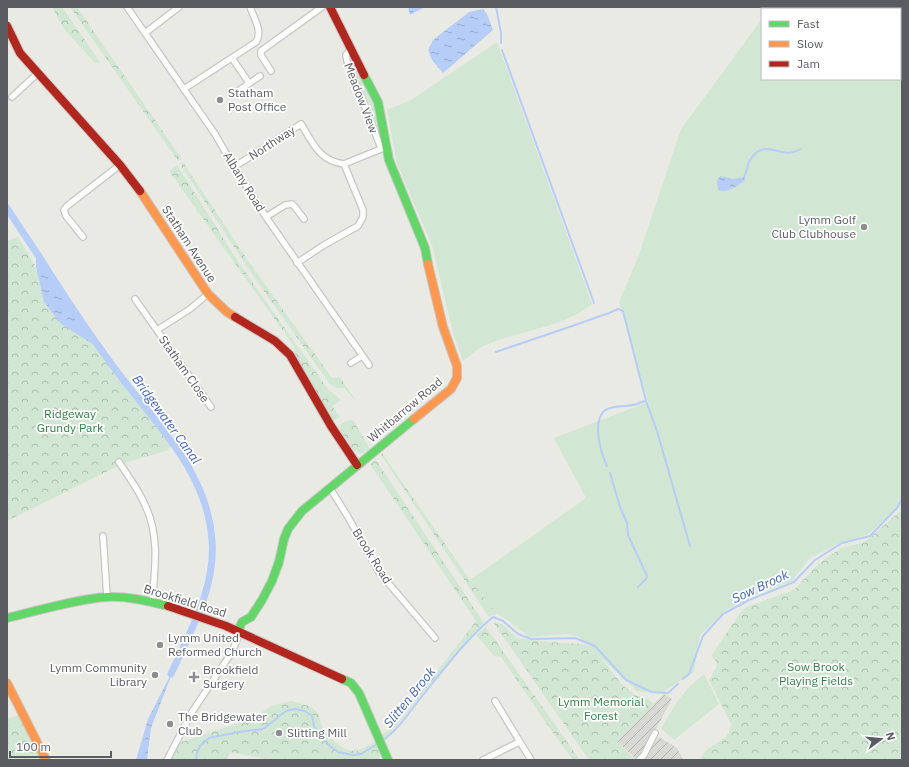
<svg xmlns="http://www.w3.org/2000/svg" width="909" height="767" font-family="'IBM Plex Sans',sans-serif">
<defs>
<pattern id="industrial-furrows" width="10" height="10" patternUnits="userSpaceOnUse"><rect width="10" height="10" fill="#d9d9d4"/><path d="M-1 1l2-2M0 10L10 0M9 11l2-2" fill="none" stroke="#b3b3af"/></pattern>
<pattern id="forest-crowns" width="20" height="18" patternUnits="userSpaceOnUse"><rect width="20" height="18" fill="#d1e7d3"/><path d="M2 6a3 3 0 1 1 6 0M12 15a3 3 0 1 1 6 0" fill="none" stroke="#adbeaf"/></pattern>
<pattern id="water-ripples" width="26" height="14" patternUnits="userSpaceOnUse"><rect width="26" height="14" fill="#b6cdf7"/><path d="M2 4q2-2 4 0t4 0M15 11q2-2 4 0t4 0" fill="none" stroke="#97aacb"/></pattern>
</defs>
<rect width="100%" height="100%" fill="#eaeae4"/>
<path fill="url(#industrial-furrows)" d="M664 694 672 699 644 751 637 760 617 741Z
M659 737 677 748 683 760H643Z"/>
<path fill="#d1e7d3" d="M771 7H902V505L868 534 836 545 810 558 792 581 760 593 726 610 700 635 694 672 659 694 637 691 579 637 566 634 529 637 508 620 497 614 470 580 586 498 554 438 648 402 619 302 637 260 681 129 762 19V79H900V9H769Z
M497 42 592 304C562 328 521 330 486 345 478 348 470 356 463 361L453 333 432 245 397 164 387 110 411 100Z
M351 49 372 87 386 147 381 148 346 55Z
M704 674 719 704 674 740 661 728 679 699 689 687Z"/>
<path fill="url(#forest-crowns)" d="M52 7H62L100 62 95 63 64 29Z
M70 7H77L182 159 178 161Z
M183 162 249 262 332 378 340 377 357 402 344 388H336L329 383 247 267 180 164Z
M177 165 241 266 328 389 341 400 332 406 340 417 334 421 297 360 293 345 169 171Z
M18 237 36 267 44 302 89 341 102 350 115 369 175 446 168 448 169 450 124 463 7 521V241Z
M353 420 370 449 360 454 352 449 340 430 341 424 345 421Z
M382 453 470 580 497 614 489 617 381 455Z
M376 460 484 623 452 657 388 736 385 738 382 735 397 723 476 621 370 464Z
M902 511V760H701C704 742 729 746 731 724L709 680 717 666 716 661 711 656 738 616 746 607 794 590 818 564 841 548 865 542 899 512Z
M493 622 502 624 517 638 548 642 582 644 591 647 599 656 622 684 635 695 646 698 655 704 617 741 635 760H589Z
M486 627 580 760H573L551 730 501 657 494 656 476 635Z
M291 701C299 703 311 705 317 712 320 715 320 722 322 726 329 738 344 754 359 750 365 748 371 743 376 741L380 754 379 760H272L230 752 227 760H167L178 743 236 724 256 716 271 706Z
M20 716 44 760H7V718Z"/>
<path fill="url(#water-ripples)" d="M408 7H425L410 15Z
M483 9 487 14 493 30 443 73 432 60 428 50 433 40 469 12Z
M720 176 733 179 744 177 745 180C739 185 727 194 718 190L717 181Z
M36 252 65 297 102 350 61 324 44 302 36 267Z
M175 666 151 728 147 760H136L148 719Z"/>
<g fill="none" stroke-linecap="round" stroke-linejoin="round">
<path stroke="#b6cdf7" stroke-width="2" d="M496 7 501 33V43
M502 50 594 303
M744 177C747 172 747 166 749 162 764 134 781 162 800 149
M496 352 575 325 609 313 618 309 623 311 646 401 657 431 690 546
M607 466C601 453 592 423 604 411 610 405 629 407 637 404 640 403 643 401 646 401
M610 473 620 507 627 523 628 535 647 576 646 579 638 587
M683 679 689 674 703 636 723 614 749 600 794 582 815 560 842 543 870 536 897 508 902 499
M382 741C397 731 408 714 419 700 442 672 464 641 493 617L503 621 518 634 531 639 575 638 595 646 626 680 652 692 668 693 678 684
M196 760 197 753 200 746 209 738 239 732 263 729 286 711 295 709 305 711 312 716 314 726 319 734 326 743 338 752 353 755 361 754 379 743"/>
<path stroke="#b6cdf7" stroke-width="7" d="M7 208C20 229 34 248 47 269 68 302 90 335 113 366 152 420 207 469 212 540 216 587 190 632 171 674"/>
<defs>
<path id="street" d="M127 7 215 134 234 167 266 217 369 365
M145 33 179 7
M351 49 346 55 347 61 381 148
M232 58 249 83
M271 71 261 55V51L322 7
M184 89 256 42C263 32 254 18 250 7
M238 91 260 76
M12 97 38 73
M234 167 301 124C313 143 319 161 344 164L386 147
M266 217 285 205 292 204 295 207 304 219
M83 237 66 216 64 210 67 206 120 165
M297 263 324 245 358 226 363 217V210L344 164
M135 299 211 407
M157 330 190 309 208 294
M351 363 362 356
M119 462C128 476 139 490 145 505 160 536 155 569 152 602
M330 488 348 517 379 572 435 638
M103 536 107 597
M495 701 531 760
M167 760 192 712 232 652 238 637V631
M483 760 519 742
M639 760 644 755 655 733"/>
<path id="fast" d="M364 75 378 102 389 160 425 248 428 264
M7 618C37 611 76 599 107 597 127 596 148 601 168 606
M238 631 242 622 251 617 262 600 272 581 279 562 284 539 288 529 302 511 414 419
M342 679 351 683 359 693 388 760"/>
<path id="slow" d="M140 191 208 294 227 312 235 317
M414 419 451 389 457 378V366L443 327 428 264
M7 683 46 760"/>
<path id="jam" d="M330 7 364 75
M7 26 20 53 120 165 140 191
M235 317 275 341 290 355 331 426 357 465
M168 606 226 626 342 679"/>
</defs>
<use href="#street" stroke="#c6c6c6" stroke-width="8"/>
<use href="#fast" stroke="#c6c6c6" stroke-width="10"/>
<use href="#slow" stroke="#c6c6c6" stroke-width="10"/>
<use href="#jam" stroke="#c6c6c6" stroke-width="10"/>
<use href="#street" stroke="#fcfcfb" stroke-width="5.5"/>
<use href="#fast" stroke="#63d668" stroke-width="8"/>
<use href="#slow" stroke="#ff974d" stroke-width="8"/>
<use href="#jam" stroke="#b3261e" stroke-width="8"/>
</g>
<g fill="#8c8e90" stroke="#fff" stroke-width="1.5">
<circle cx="220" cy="100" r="4"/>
<circle cx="864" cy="227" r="4"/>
<circle cx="160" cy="645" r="4"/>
<circle cx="155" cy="675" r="4"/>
<path d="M192 671h4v4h4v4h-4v4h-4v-4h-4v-4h4z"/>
<circle cx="170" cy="724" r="4"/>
<circle cx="279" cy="733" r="4"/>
</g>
<g text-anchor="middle" stroke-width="3.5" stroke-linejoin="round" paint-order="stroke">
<g font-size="12" fill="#5a5c62" stroke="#fff" text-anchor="start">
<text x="228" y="97">Statham<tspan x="228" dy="14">Post Office</tspan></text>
<text x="856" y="224" text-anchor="end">Lymm Golf<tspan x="856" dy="14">Club Clubhouse</tspan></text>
<text x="168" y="642">Lymm United<tspan x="168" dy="14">Reformed Church</tspan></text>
<text x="147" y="672" text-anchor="end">Lymm Community<tspan x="147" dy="14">Library</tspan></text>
<text x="203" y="674">Brookfield<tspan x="203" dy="14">Surgery</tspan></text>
<text x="178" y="721">The Bridgewater<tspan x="178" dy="14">Club</tspan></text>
<text x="287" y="737">Slitting Mill</text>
</g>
<g font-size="12" fill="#5a5c62" stroke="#fff">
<text transform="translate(361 98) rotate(69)" y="4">Meadow View</text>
<text transform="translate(272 143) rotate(-33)" y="4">Northway</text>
<text transform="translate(244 182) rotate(58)" y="4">Albany Road</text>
<text transform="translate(189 244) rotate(57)" y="4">Statham Avenue</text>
<text transform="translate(184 369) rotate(55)" y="4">Statham Close</text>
<text transform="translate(405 410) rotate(-40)" y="4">Whitbarrow Road</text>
<text transform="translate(372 556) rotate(58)" y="4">Brook Road</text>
<text transform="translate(185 601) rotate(17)" y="4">Brookfield Road</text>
</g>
<g font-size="12" fill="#328147" stroke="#fff">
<text x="70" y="418">Ridgeway<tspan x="70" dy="14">Grundy Park</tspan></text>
<text x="816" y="671">Sow Brook<tspan x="816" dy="14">Playing Fields</tspan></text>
<text x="601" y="706">Lymm Memorial<tspan x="601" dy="14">Forest</tspan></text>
</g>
<g font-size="13" font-style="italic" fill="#4063c4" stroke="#fff">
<text transform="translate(167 419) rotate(54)" y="5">Bridgewater Canal</text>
<text transform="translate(760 586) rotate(-25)" y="5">Sow Brook</text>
<text transform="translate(409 697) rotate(-51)" y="5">Slitten Brook</text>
</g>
</g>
<rect width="909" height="767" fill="none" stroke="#5a5c62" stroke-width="16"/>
<rect x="761" y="8" width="140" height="72" fill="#ffffff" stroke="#bdbec0"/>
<rect x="769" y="21" width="20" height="6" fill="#63d668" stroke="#bdbec0"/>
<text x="797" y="28" font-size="12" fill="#5a5c62">Fast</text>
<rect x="769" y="41" width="20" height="6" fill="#ff974d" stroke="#bdbec0"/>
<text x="797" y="48" font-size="12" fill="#5a5c62">Slow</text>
<rect x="769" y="61" width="20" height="6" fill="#b3261e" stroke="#bdbec0"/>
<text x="797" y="68" font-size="12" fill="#5a5c62">Jam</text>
<g transform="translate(881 739) rotate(74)" stroke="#ffffff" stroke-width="3" paint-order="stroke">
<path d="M0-3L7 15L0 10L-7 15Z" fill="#5a5c62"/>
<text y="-6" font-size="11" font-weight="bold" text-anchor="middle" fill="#5a5c62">N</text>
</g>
<path d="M10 751v6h101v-6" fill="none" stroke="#5a5c62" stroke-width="2"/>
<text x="16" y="751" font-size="12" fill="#5a5c62" stroke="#ffffff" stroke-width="3" paint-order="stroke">100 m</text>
</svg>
